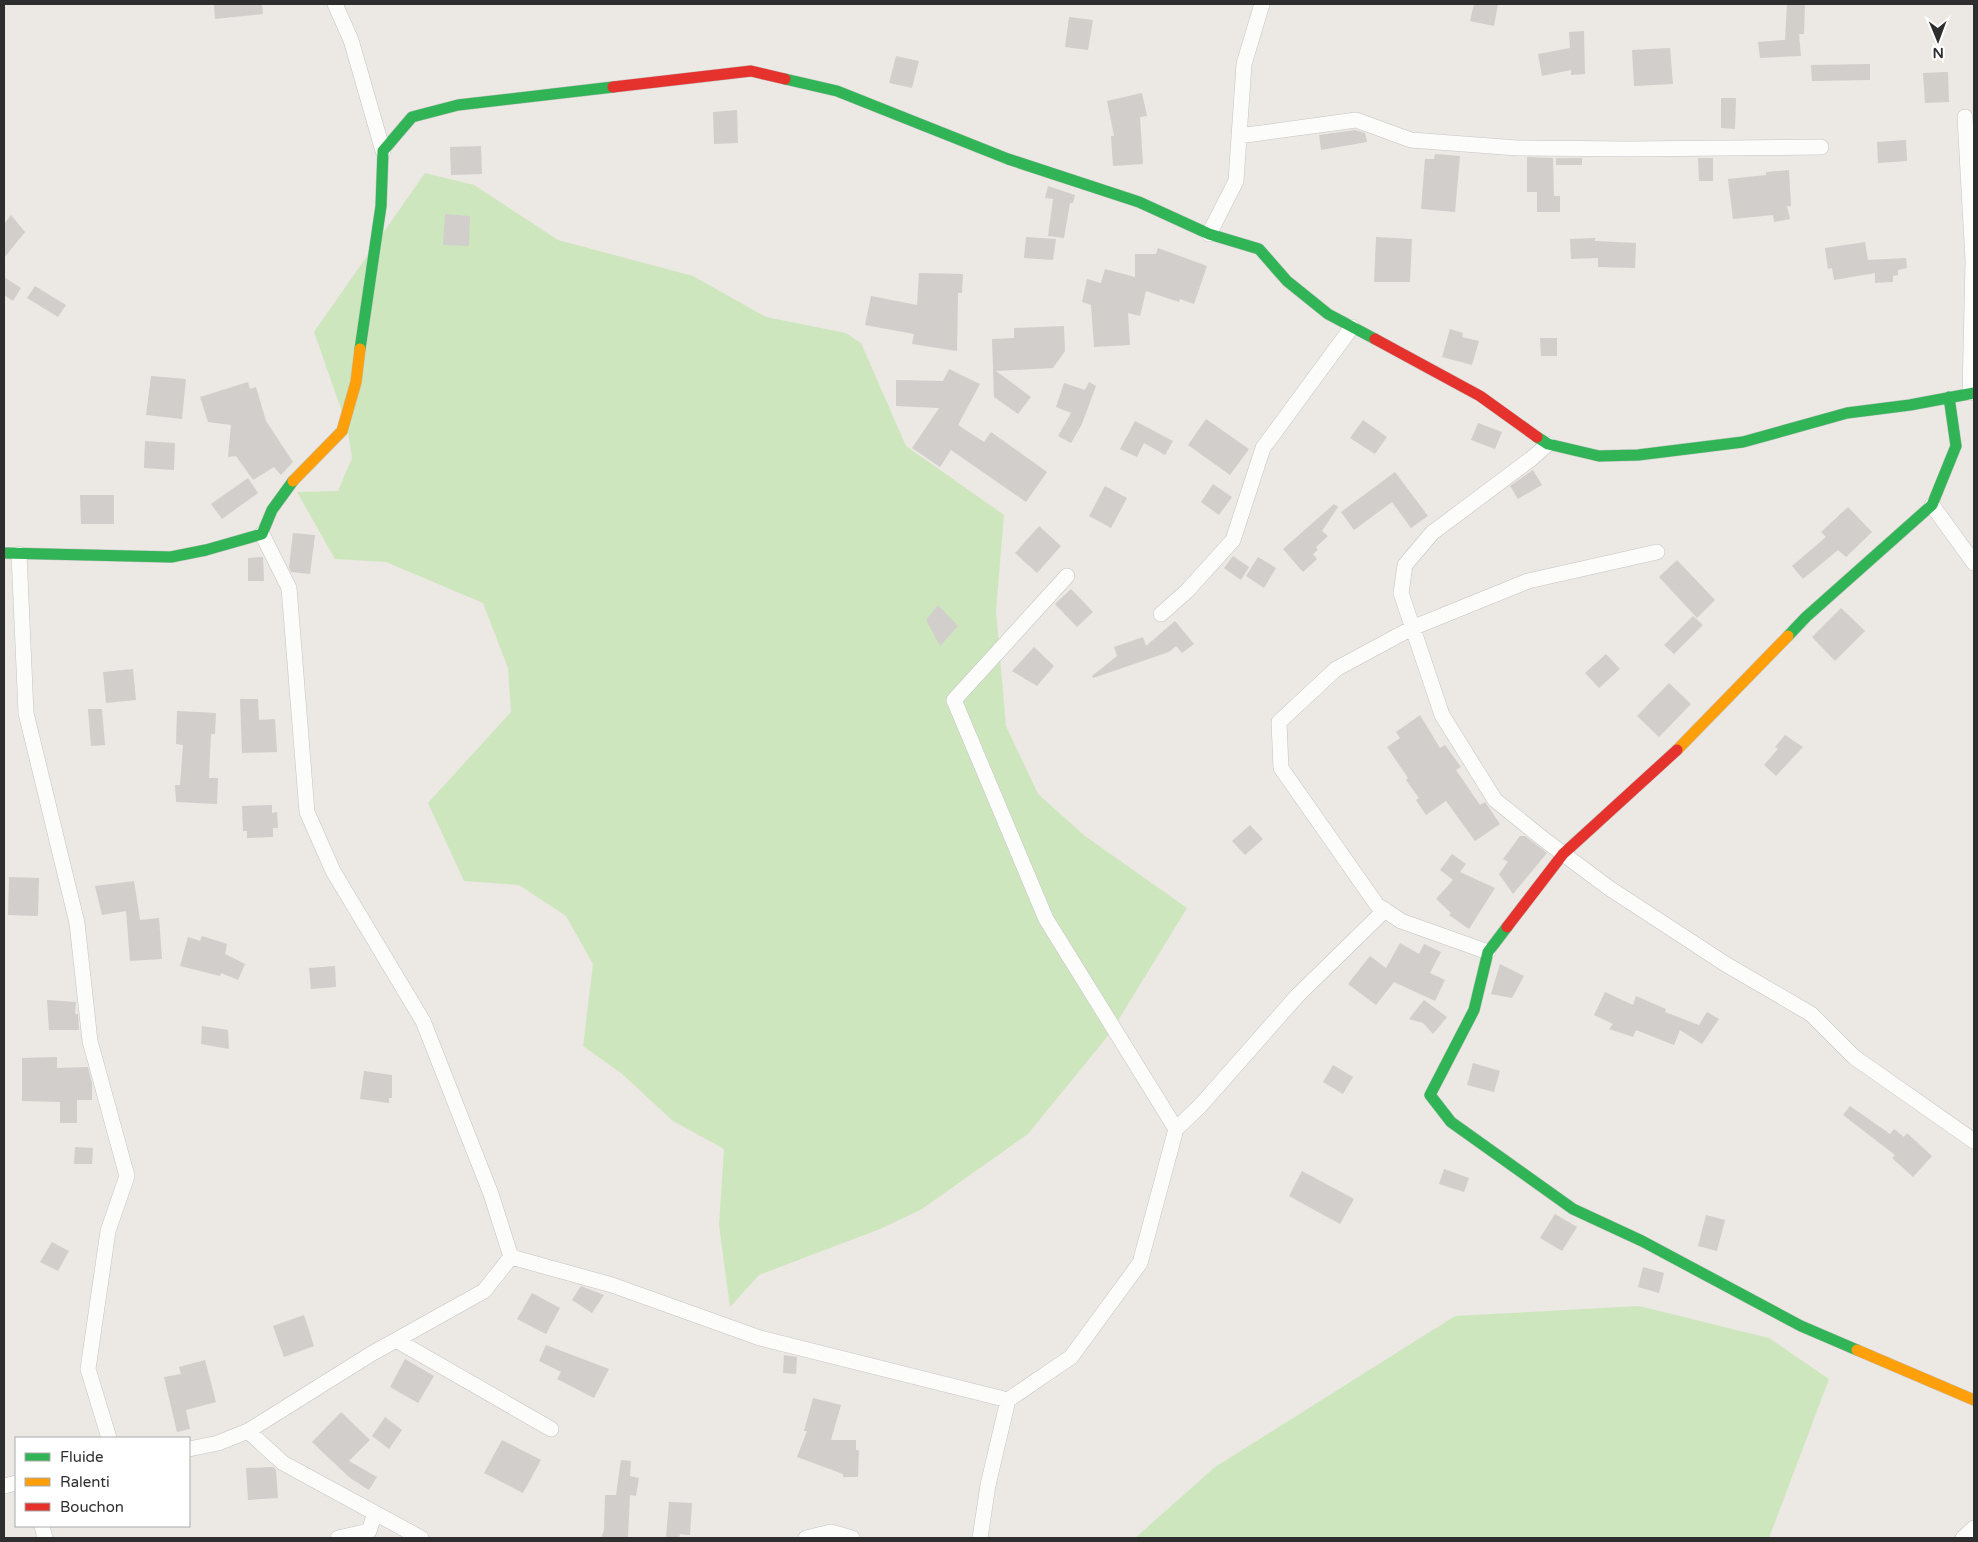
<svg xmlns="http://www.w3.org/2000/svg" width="1978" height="1542" font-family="'Varela Round',sans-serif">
<rect width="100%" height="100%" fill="#ece8e4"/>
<path fill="#cee6be" d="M425 173 474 185 558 240 693 276 766 317 846 333 861 343 906 446 1004 515 996 611 1006 726 1038 794 1085 836 1187 908 1111 1032 1028 1134 922 1209 880 1229 759 1275 730 1307 719 1225 724 1149 673 1121 621 1073 583 1046 593 964 566 916 519 885 464 881 428 803 511 712 508 668 483 603 386 562 335 559 297 492 338 491 352 458 347 426 314 332Z
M1639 1306 1769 1338 1829 1379 1769 1538H1135L1215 1467 1455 1316Z"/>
<path fill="#d1cecb" d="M214 4H262L263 14 215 19Z
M1474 4H1498L1494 26 1470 21Z
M1787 4H1805L1804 34H1799L1801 56 1760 58 1758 42 1785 40Z
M1069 17 1093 20 1088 50 1065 47Z
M1584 31 1585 74 1571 75V70L1542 76 1538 54 1570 48 1569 32Z
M1670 48 1673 84 1634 86 1632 50Z
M896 56 919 61 912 88 889 83Z
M1870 64V80L1812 81 1811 65Z
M1948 72 1949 102 1925 103 1923 73Z
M1142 93 1147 116 1140 117 1143 164 1113 166 1111 136H1114L1107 101Z
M1721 98H1736L1735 129 1721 128Z
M737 110 738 143 714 144 713 112Z
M1355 130 1365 133 1367 142 1321 150 1319 135Z
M1906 140 1907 161 1878 163 1877 142Z
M481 146 482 174 451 175 450 147Z
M1435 154 1460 156 1455 212 1421 209 1425 159H1434Z
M1527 157 1553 158 1554 196H1560V212H1537V192H1527Z
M1556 158H1582V165H1556Z
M1698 158H1713V181H1699Z
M1789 170 1791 206H1787L1790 219 1774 222 1773 215 1733 219 1728 179 1766 175V172Z
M1048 186 1075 195 1073 203H1070L1064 238 1048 236 1053 199 1045 198Z
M445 214 470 216 469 246 443 245Z
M11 215 25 232 4 258V224Z
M1026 237 1056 239 1053 260 1024 258Z
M1376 237 1412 239 1410 282H1374Z
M1595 238V241L1636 243 1635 268 1598 267V258L1571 259 1570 239Z
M1865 242 1868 260 1906 258 1907 268 1898 270V275L1893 276V282L1875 283V273L1834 280 1832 268 1828 269 1825 248Z
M1158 248 1207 266 1194 304 1180 299 1179 302 1146 291 1140 316 1128 313 1130 345 1094 347 1091 305 1082 302 1087 279 1101 283 1105 269 1135 277V254H1156Z
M919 273 963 274 962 293H958L957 351 912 344 914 334 865 325 871 296 917 305Z
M4 277 21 288 13 301 4 295Z
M35 286 66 305 58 317 27 298Z
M1064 326 1065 351 1053 368 996 371 1031 397 1018 414 994 397 992 339 1014 338V328Z
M1450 329 1463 333 1462 337 1479 341 1472 365 1442 357Z
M1540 338H1557V356H1541Z
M949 369 980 384 958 425 984 442 991 432 1047 472 1026 502 951 450 940 467 912 448 939 408 896 406V380L943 381Z
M151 376 186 379 182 419 146 415Z
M248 382 250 389 256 387 266 421 293 462 281 475 274 467 253 480 236 456 228 457 231 425 208 422 200 397Z
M1089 382 1096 386 1082 424 1071 443 1058 436 1071 413 1056 407 1064 383 1085 390Z
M1206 419 1249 449 1230 475 1188 445Z
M1363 420 1387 437 1375 454 1350 438Z
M1135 421 1173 441 1165 455 1144 443 1137 457 1120 449Z
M1478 423 1502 432 1495 449 1471 440Z
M145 441 175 443 174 470 144 468Z
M1533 470 1542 485 1518 499 1510 486Z
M1395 472 1428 516 1411 528 1392 502 1354 530 1341 512Z
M248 478 258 493 222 519 211 504Z
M1213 484 1232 497 1219 515 1201 502Z
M1105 486 1127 498 1111 528 1089 516Z
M80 495H114V524H81Z
M1334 504 1338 507 1322 531 1328 536 1316 547 1318 550 1313 554 1317 559 1303 572 1283 549Z
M1848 507 1872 532 1846 557 1838 550 1803 579 1792 566 1826 537 1821 532Z
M1039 526 1061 546 1037 573 1015 553Z
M293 533 315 535 310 574 291 572 289 567Z
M1233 556 1249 567 1241 580 1224 568Z
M263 557 264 581H248V558Z
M1258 557 1276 568 1264 588 1246 576Z
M1677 560 1715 600 1697 618 1659 577Z
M1071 589 1093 612 1077 627 1055 604Z
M938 605 958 626 940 646 926 620Z
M1841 608 1865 631 1835 661 1812 637Z
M1693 616 1703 625 1674 654 1664 645Z
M1175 621 1194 644 1182 653 1176 646 1169 652 1093 678 1092 676 1117 656 1114 647 1143 637 1146 646Z
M1034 647 1054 666 1037 686 1012 671Z
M1606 654 1620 669 1599 688 1585 673Z
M133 669 136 700 106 703 103 672Z
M1669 683 1691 704 1659 737 1637 716Z
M240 699H258L259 720 275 719 277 752 242 753Z
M88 709H102L105 745 91 746Z
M177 711 216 713 215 734H211L209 778H218L217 804 176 802 175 785H180L183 745 176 744Z
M1420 715 1440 748 1445 745 1461 767 1456 770 1480 805 1485 802 1500 824 1475 841 1446 801 1426 815 1416 800 1419 798 1406 780 1408 778 1387 747 1400 738 1396 732Z
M1785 735 1803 747 1776 776 1764 765 1778 749 1775 747Z
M272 805V813L277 812 278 828H273V837L247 838V831H243L242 806Z
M1250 825 1263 839 1245 855 1232 841Z
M1520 836H1525L1547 853 1513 894 1499 874 1508 862 1503 859Z
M1452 854 1466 864 1460 872 1495 888 1469 929 1449 915 1451 913 1436 899 1453 880 1440 870Z
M9 877 39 878 38 916 8 915Z
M134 881 140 920 159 918 162 959 130 961 126 911 102 915 95 886Z
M202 936 227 944 225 954 245 964 238 980 221 973 220 976 180 966 188 937 200 941Z
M1400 943 1419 954 1424 944 1441 952 1430 973 1445 980 1435 1001 1394 982 1376 1005 1348 984 1370 956 1386 968Z
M1500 964 1524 976 1512 998 1491 994Z
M335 966 336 987 311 989 309 968Z
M1605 992 1633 1005 1636 996 1666 1009 1665 1012 1699 1025 1707 1012 1719 1019 1702 1044 1680 1030 1674 1045 1636 1030 1633 1037 1609 1029 1613 1024 1594 1015Z
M47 1000 76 1002 75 1014H78L79 1030H49Z
M1424 1000 1447 1017 1433 1034 1423 1023 1409 1019Z
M202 1026 228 1030 229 1049 201 1044Z
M57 1057V1068L88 1067 92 1084V1100H77V1123H60V1102L22 1101V1058Z
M1473 1063 1500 1071 1494 1092 1467 1085Z
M1333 1065 1353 1077 1343 1094 1323 1082Z
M364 1071 392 1075V1098H389V1103L360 1099Z
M1850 1106 1890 1134 1894 1129 1904 1137 1907 1133 1932 1156 1913 1177 1892 1158 1895 1155 1843 1115Z
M75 1147 93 1148 92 1164H74Z
M1444 1169 1469 1178 1464 1192 1439 1184Z
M1302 1171 1354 1199 1340 1224 1289 1196Z
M1555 1214 1577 1227 1562 1251 1540 1238Z
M1706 1215 1725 1220 1717 1251 1698 1246Z
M52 1242 69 1251 58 1271 40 1262Z
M1643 1267 1664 1273 1659 1293 1638 1287Z
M581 1286 604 1295 592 1313 572 1300Z
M532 1293 560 1308 546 1334 517 1319Z
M304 1315 314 1346 284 1357 273 1326Z
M546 1345 609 1369 594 1398 557 1379 561 1372 539 1361Z
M784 1355 797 1357 796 1374 783 1373Z
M405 1359 434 1376 418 1403 390 1387Z
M205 1360 216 1402 186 1410 190 1429 177 1432 164 1377 181 1374 179 1367Z
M813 1398 841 1405 831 1440H856V1450H859L858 1477H843V1474L797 1457 807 1431H804Z
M341 1412 370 1440 349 1461 377 1477 369 1490 350 1478 312 1442Z
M385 1417 402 1430 389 1449 372 1436Z
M502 1440 541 1460 523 1493 484 1473Z
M621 1460 631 1461 630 1476 639 1478 636 1496 630 1495 628 1538H601L604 1530 605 1495H616Z
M273 1467 276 1470 278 1498 248 1500 246 1468Z
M669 1502 692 1503 690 1535 680 1534 679 1538H666Z"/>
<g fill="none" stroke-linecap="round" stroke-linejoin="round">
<defs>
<path id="street" d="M335 4 351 40 383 151
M1965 117 1973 261 1970 393
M1239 136 1356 120 1411 140 1517 148 1628 149 1821 147
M1209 234 1236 181 1244 64 1262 4
M1548 444 1531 459 1432 533 1405 565 1401 593 1442 715 1495 800 1546 841 1609 888 1727 965 1811 1014 1854 1057 1974 1141
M1932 505 1974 563
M19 554 26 713 77 923 90 1041 127 1176 108 1231 88 1369 109 1438
M1067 576 954 700 1046 919 1176 1129
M1161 614 1187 591 1233 540 1263 448 1352 327
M1488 952 1401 921 1377 905 1281 768 1279 722 1336 669 1412 628 1528 581 1657 552
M511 1257 612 1285 760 1338 1008 1400
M396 1340 551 1429
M248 1431 283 1463 421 1538
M189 1449 218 1443 248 1431 371 1354 484 1291 511 1257 491 1194 423 1021 333 871 307 812 289 588 262 534
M4 1486 16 1483
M42 1526 45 1538
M338 1538 369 1531 375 1513
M806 1538 831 1532 852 1538
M980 1538 988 1485 1008 1400 1071 1357 1140 1263 1176 1129 1200 1106 1297 996 1385 910
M1963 1538 1974 1528"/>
<path id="fast" d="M785 79 837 91 1008 159 1139 202 1209 234 1259 249 1287 281 1328 314 1375 339
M360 349 381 206 383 151 412 117 458 105 613 87
M1537 437 1548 444 1599 456 1638 455 1743 442 1847 413 1910 405 1974 393
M4 553 171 557 206 550 262 534 272 510 293 481
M1788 636 1806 617 1932 505 1956 446 1949 397
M1507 927 1488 952 1474 1010 1430 1095 1451 1122 1573 1209 1642 1241 1801 1326 1857 1350"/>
<path id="slow" d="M293 481 342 431 356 382 360 349
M1677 750 1788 636
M1857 1350 1974 1400"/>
<path id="jam" d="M613 87 751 71 785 79
M1375 339 1480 396 1537 437
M1507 927 1563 854 1677 750"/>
</defs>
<use href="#street" stroke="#c5c4c5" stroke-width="16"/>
<use href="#fast" stroke="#c5c4c5" stroke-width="12"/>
<use href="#slow" stroke="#c5c4c5" stroke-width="12"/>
<use href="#jam" stroke="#c5c4c5" stroke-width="12"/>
<use href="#street" stroke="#fcfcfb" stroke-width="15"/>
<use href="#fast" stroke="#30b455" stroke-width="11"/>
<use href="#slow" stroke="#ff9f0a" stroke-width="11"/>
<use href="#jam" stroke="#e5322d" stroke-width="11"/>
</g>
<rect width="1978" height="1542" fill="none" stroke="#2e2e2e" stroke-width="10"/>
<rect x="15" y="1437" width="175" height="90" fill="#ffffff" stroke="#ababab"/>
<rect x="25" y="1453" width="25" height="8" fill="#30b455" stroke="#ababab"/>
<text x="60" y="1462" font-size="15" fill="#2e2e2e">Fluide</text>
<rect x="25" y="1478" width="25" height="8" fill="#ff9f0a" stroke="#ababab"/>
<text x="60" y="1487" font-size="15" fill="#2e2e2e">Ralenti</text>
<rect x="25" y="1503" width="25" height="8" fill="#e5322d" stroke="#ababab"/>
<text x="60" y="1512" font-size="15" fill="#2e2e2e">Bouchon</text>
<g transform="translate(1938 40) rotate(179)" stroke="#ffffff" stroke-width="4" paint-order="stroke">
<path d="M0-4L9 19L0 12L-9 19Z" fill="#2e2e2e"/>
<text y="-8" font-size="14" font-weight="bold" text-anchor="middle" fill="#2e2e2e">N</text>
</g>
</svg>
